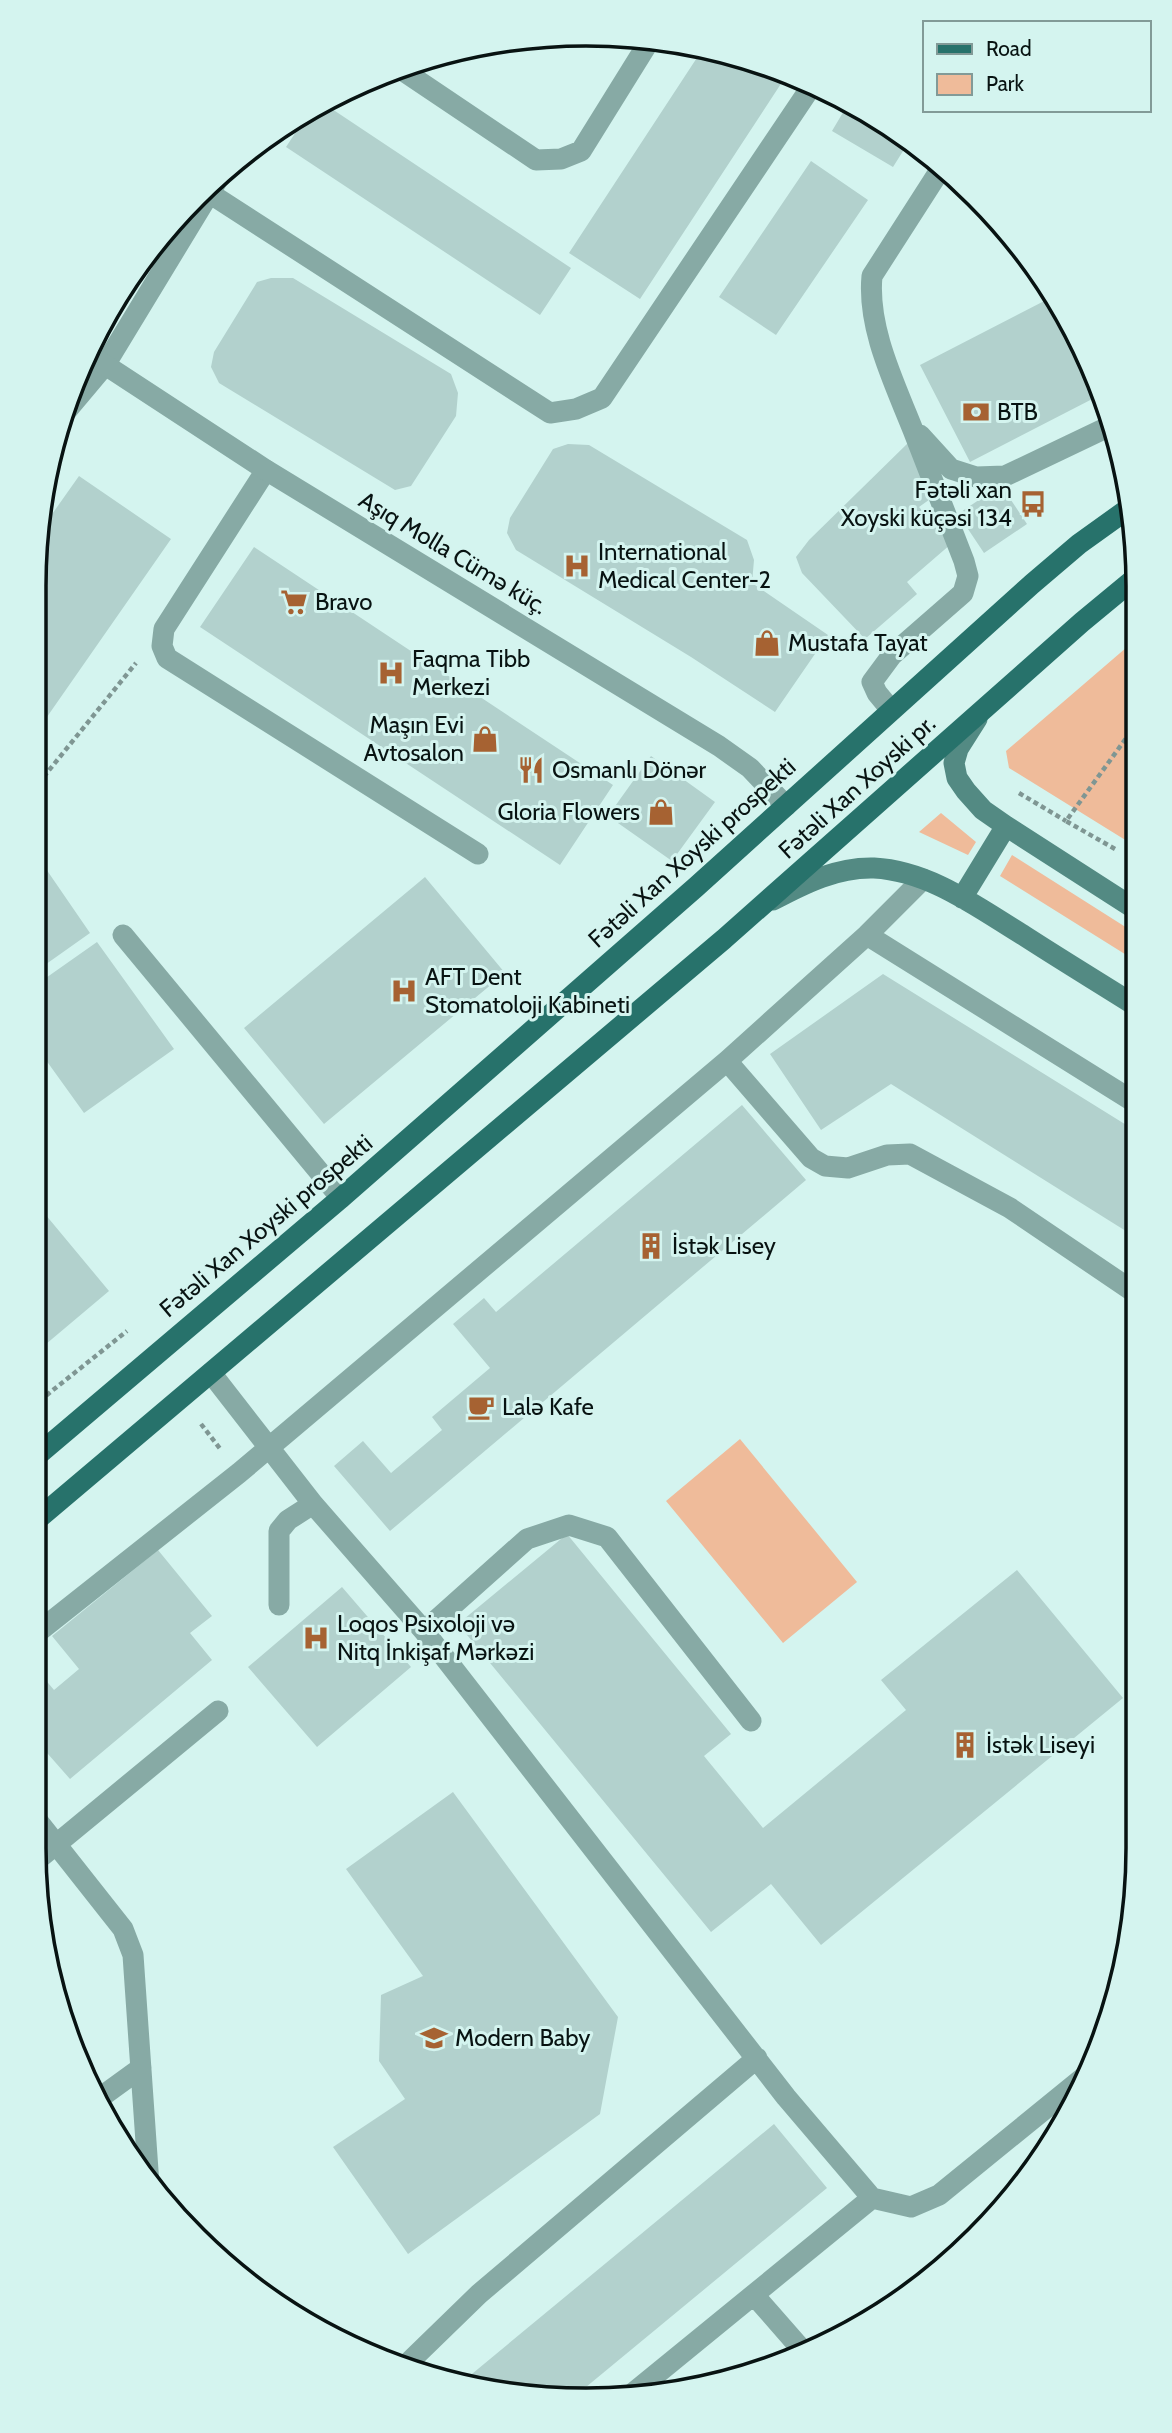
<svg xmlns="http://www.w3.org/2000/svg" width="1172" height="2433" font-family="Cabin,sans-serif">
<rect width="100%" height="100%" fill="#d4f4ef"/>
<path fill="#efbb9a" d="M1134 641 1135 846 1009 768 1006 751Z
M941 813 976 842 968 855 919 832Z
M1012 855 1135 933 1136 961 1000 876Z
M740 1439 857 1582 783 1643 666 1501Z"/>
<path fill="#b2d1cd" d="M704 47 788 73 640 299 569 253Z
M323 103 571 268 540 315 286 147 311 109Z
M848 104 910 140 893 167 832 131Z
M811 161 868 200 776 335 719 297Z
M271 278H293L451 374 458 393 456 416 411 486 395 490 219 383 211 367 214 352 257 282Z
M1052 297 1097 374 1102 394 970 462 920 365Z
M908 443 933 497 919 507 951 544 907 582 917 594 865 639 802 573 796 557 809 540Z
M568 444 589 445 747 540 754 560 752 583 828 635 775 712 691 657 516 550 507 533 510 518 553 449Z
M79 476 171 539 33 737V586L38 534Z
M1001 485 1027 524 984 553 958 514Z
M254 547 613 785 560 865 200 627Z
M651 756 715 802 672 861 608 816Z
M33 850 90 933 42 967 33 956Z
M425 877 505 973 324 1124 244 1028Z
M97 942 174 1049 84 1113 33 1042V987Z
M883 974 1136 1131 1137 1238 891 1084 821 1130 770 1054Z
M742 1105 806 1180 390 1531 334 1466 363 1441 391 1473 442 1430 432 1417 490 1368 453 1324 484 1298 496 1312Z
M35 1202 109 1291 33 1355V1204Z
M567 1534 731 1734 704 1756 763 1828 906 1710 881 1680 1017 1570 1123 1698 821 1945 771 1884 711 1932 458 1624Z
M158 1550 212 1616 190 1633 212 1660 70 1779 33 1737V1665L54 1690 79 1669 52 1636Z
M342 1587 411 1667 317 1747 248 1667Z
M453 1792 618 2017 600 2114 408 2254 333 2147 405 2099 379 2061 381 1995 423 1976 346 1869Z
M774 2124 827 2188 580 2392 478 2389 461 2383Z"/>
<g fill="none" stroke-linecap="round" stroke-linejoin="round">
<path stroke="#7f9693" stroke-width="4.5" stroke-dasharray="5 3.5" stroke-linecap="butt" d="M33 790 136 663
M1019 793 1066 821
M1115 849 1066 821 1127 737 1135 731
M33 1406 127 1331
M201 1424 221 1450"/>
<path stroke="#87aaa5" stroke-width="21" d="M399 68 536 160 561 159 581 151 650 40
M203 189 550 413 576 409 602 398 813 84
M63 415 105 365 221 174
M920 435 951 469 976 477 1005 476 1110 426
M266 470 164 629 162 646 167 658 478 854
M891 710 877 693 872 682 892 655 963 593 968 576 964 561C947 517 930 474 913 430 894 382 867 328 872 276L942 167
M123 935 341 1198
M867 935 1136 1103
M727 1061 811 1158 825 1166 848 1168 887 1155 910 1154 1010 1208 1137 1294
M211 1373 313 1504 424 1631 786 2097 872 2198 911 2207 939 2195 1089 2073
M279 1605V1531L288 1520 313 1504
M424 1631 527 1539 569 1525 607 1537 751 1721
M33 1636 239 1473 727 1061 867 935 923 879
M33 1815 123 1929 133 1955 149 2185
M36 1861 218 1711
M101 2097 141 2068
M754 2295 803 2351
M408 2363 479 2294 757 2058
M632 2394 872 2198"/>
<path stroke="#87aaa5" stroke-width="21" d="M87 353 266 470 719 746 750 768 786 806"/>
<path stroke="#538a83" stroke-width="21" d="M977 719 958 749 954 763 957 778 966 791 983 810 1006 826 1135 909
M962 898 1006 826
M773 900C805 883 837 867 874 868 930 871 977 907 1023 935 1060 959 1098 982 1136 1006"/>
<path stroke="#27726b" stroke-width="21" d="M33 1459 341 1198 696 887 1032 584 1079 544 1132 506
M33 1523 724 939 1082 622 1134 579"/>
</g>
<defs>
<symbol id="bank-bare" viewBox="-9 -9 18 18"><path d="M-6-4H6V4H-6ZM0-2.3a2.3 2.3 0 1 0 0 4.6a2.3 2.3 0 1 0 0-4.6Z" fill="#a66232" stroke="#d4f4ef" stroke-width="2.5" paint-order="stroke"/></symbol>
<symbol id="bus-bare" viewBox="-9 -9 18 18"><path d="M-5-6H5V4H4V6H2V4H-2V6H-4V4H-5ZM-3.5-4V0h7V-4ZM-3.5 1.2v1.5H-2V1.2ZM2 1.2v1.5H3.5V1.2Z" fill="#a66232" stroke="#d4f4ef" stroke-width="2.5" paint-order="stroke"/></symbol>
<symbol id="hospital-bare" viewBox="-9 -9 18 18"><path d="M-5-5h3v3.5h4V-5h3V5h-3V1.5h-4V5h-3Z" fill="#a66232" stroke="#d4f4ef" stroke-width="2.5" paint-order="stroke"/></symbol>
<symbol id="supermarket-bare" viewBox="-9 -9 18 18"><path d="M-6-5.5h2.5l.6 2H6L4.5 2H-2.5L-4.4-4H-6ZM-1.5 3.2a1.3 1.3 0 1 0 .1 0ZM3 3.2a1.3 1.3 0 1 0 .1 0Z" fill="#a66232" stroke="#d4f4ef" stroke-width="2.5" paint-order="stroke"/></symbol>
<symbol id="shop-bare" viewBox="-9 -9 18 18"><path d="M-5-2.5h2.3a2.7 3.5 0 0 1 5.4 0H5L5.5 6h-11ZM-1.5-2.5h3a1.5 2.3 0 0 0-3 0Z" fill="#a66232" stroke="#d4f4ef" stroke-width="2.5" paint-order="stroke"/></symbol>
<symbol id="restaurant-bare" viewBox="-9 -9 18 18"><path d="M-5-6h1v4h1v-4h1v4h1v-4h1v5L-1.5 .5V6h-2V.5L-5-1ZM5-6V6H3V1.5H1.5Q1.5-4 5-6Z" fill="#a66232" stroke="#d4f4ef" stroke-width="2.5" paint-order="stroke"/></symbol>
<symbol id="building-bare" viewBox="-9 -9 18 18"><path d="M-4-6H4V6H1V3H-1V6H-4ZM-2.5-4.3h1.7v1.8h-1.7ZM.8-4.3h1.7v1.8H.8ZM-2.5-1h1.7V.8h-1.7ZM.8-1h1.7V.8H.8Z" fill="#a66232" stroke="#d4f4ef" stroke-width="2.5" paint-order="stroke"/></symbol>
<symbol id="cafe-bare" viewBox="-9 -9 18 18"><path d="M-5.5-4.5H6V0H3Q3 3.5 0 3.5H-2.5Q-5.5 3.5-5.5 0ZM3-3.2v2h1.7v-2ZM-6 4.5H4V6H-6Z" fill="#a66232" stroke="#d4f4ef" stroke-width="2.5" paint-order="stroke"/></symbol>
<symbol id="school-bare" viewBox="-9 -9 18 18"><path d="M0-5L7-2L0 1L-7-2ZM-4 1L0 2.5L4 1V4Q0 6-4 4Z" fill="#a66232" stroke="#d4f4ef" stroke-width="2.5" paint-order="stroke"/></symbol>
</defs>
<g fill-rule="evenodd">
<use href="#bank-bare" x="957" y="393" width="38" height="38"/>
<use href="#bus-bare" x="1014" y="485" width="38" height="38"/>
<use href="#hospital-bare" x="558" y="547" width="38" height="38"/>
<use href="#supermarket-bare" x="275" y="583" width="38" height="38"/>
<use href="#shop-bare" x="748" y="624" width="38" height="38"/>
<use href="#hospital-bare" x="372" y="654" width="38" height="38"/>
<use href="#shop-bare" x="466" y="720" width="38" height="38"/>
<use href="#restaurant-bare" x="512" y="751" width="38" height="38"/>
<use href="#shop-bare" x="642" y="793" width="38" height="38"/>
<use href="#hospital-bare" x="385" y="972" width="38" height="38"/>
<use href="#building-bare" x="632" y="1227" width="38" height="38"/>
<use href="#cafe-bare" x="462" y="1388" width="38" height="38"/>
<use href="#hospital-bare" x="297" y="1619" width="38" height="38"/>
<use href="#building-bare" x="946" y="1726" width="38" height="38"/>
<use href="#school-bare" x="415" y="2019" width="38" height="38"/>
</g>
<g text-anchor="middle" stroke-width="6" stroke-linejoin="round" paint-order="stroke">
<g font-size="24" fill="#081312" stroke="#d4f4ef" text-anchor="start">
<text x="997" y="420">BTB</text>
<text x="1012" y="498" text-anchor="end">Fətəli xan<tspan x="1012" dy="28">Xoyski küçəsi 134</tspan></text>
<text x="598" y="560">International<tspan x="598" dy="28">Medical Center-2</tspan></text>
<text x="315" y="610">Bravo</text>
<text x="788" y="651">Mustafa Tayat</text>
<text x="412" y="667">Faqma Tibb<tspan x="412" dy="28">Merkezi</tspan></text>
<text x="464" y="733" text-anchor="end">Maşın Evi<tspan x="464" dy="28">Avtosalon</tspan></text>
<text x="552" y="778">Osmanlı Dönər</text>
<text x="640" y="820" text-anchor="end">Gloria Flowers</text>
<text x="425" y="985">AFT Dent<tspan x="425" dy="28">Stomatoloji Kabineti</tspan></text>
<text x="672" y="1254">İstək Lisey</text>
<text x="502" y="1415">Lalə Kafe</text>
<text x="337" y="1632">Loqos Psixoloji və<tspan x="337" dy="28">Nitq İnkişaf Mərkəzi</tspan></text>
<text x="986" y="1753">İstək Liseyi</text>
<text x="455" y="2046">Modern Baby</text>
</g>
<g font-size="24" fill="#081312" stroke="#d4f4ef">
<text transform="translate(453 553) rotate(31)" y="8">Aşıq Molla Cümə küç.</text>
<text transform="translate(857 787) rotate(-42)" y="8">Fətəli Xan Xoyski pr.</text>
<text transform="translate(692 853) rotate(-42)" y="8">Fətəli Xan Xoyski prospekti</text>
<text transform="translate(266 1226) rotate(-40)" y="8">Fətəli Xan Xoyski prospekti</text>
</g>
</g>
<path d="M0 0H1172V2433H0ZM586 46H586A540 540 0 0 1 1126 586V1848A540 540 0 0 1 586 2388H586A540 540 0 0 1 46 1848V586A540 540 0 0 1 586 46Z" fill="#d4f4ef" fill-rule="evenodd"/>
<path fill="none" stroke="#081312" stroke-width="3.5" d="M586 46H586A540 540 0 0 1 1126 586V1848A540 540 0 0 1 586 2388H586A540 540 0 0 1 46 1848V586A540 540 0 0 1 586 46Z"/>
<rect x="923" y="21" width="228" height="91" fill="#d4f4ef" stroke="#829a97" stroke-width="2"/>
<rect x="937" y="44" width="35" height="10" fill="#27726b" stroke="#829a97" stroke-width="2"/>
<text x="986" y="56" font-size="21" fill="#081312">Road</text>
<rect x="937" y="74" width="35" height="21" fill="#efbb9a" stroke="#829a97" stroke-width="2"/>
<text x="986" y="91" font-size="21" fill="#081312">Park</text>
</svg>
